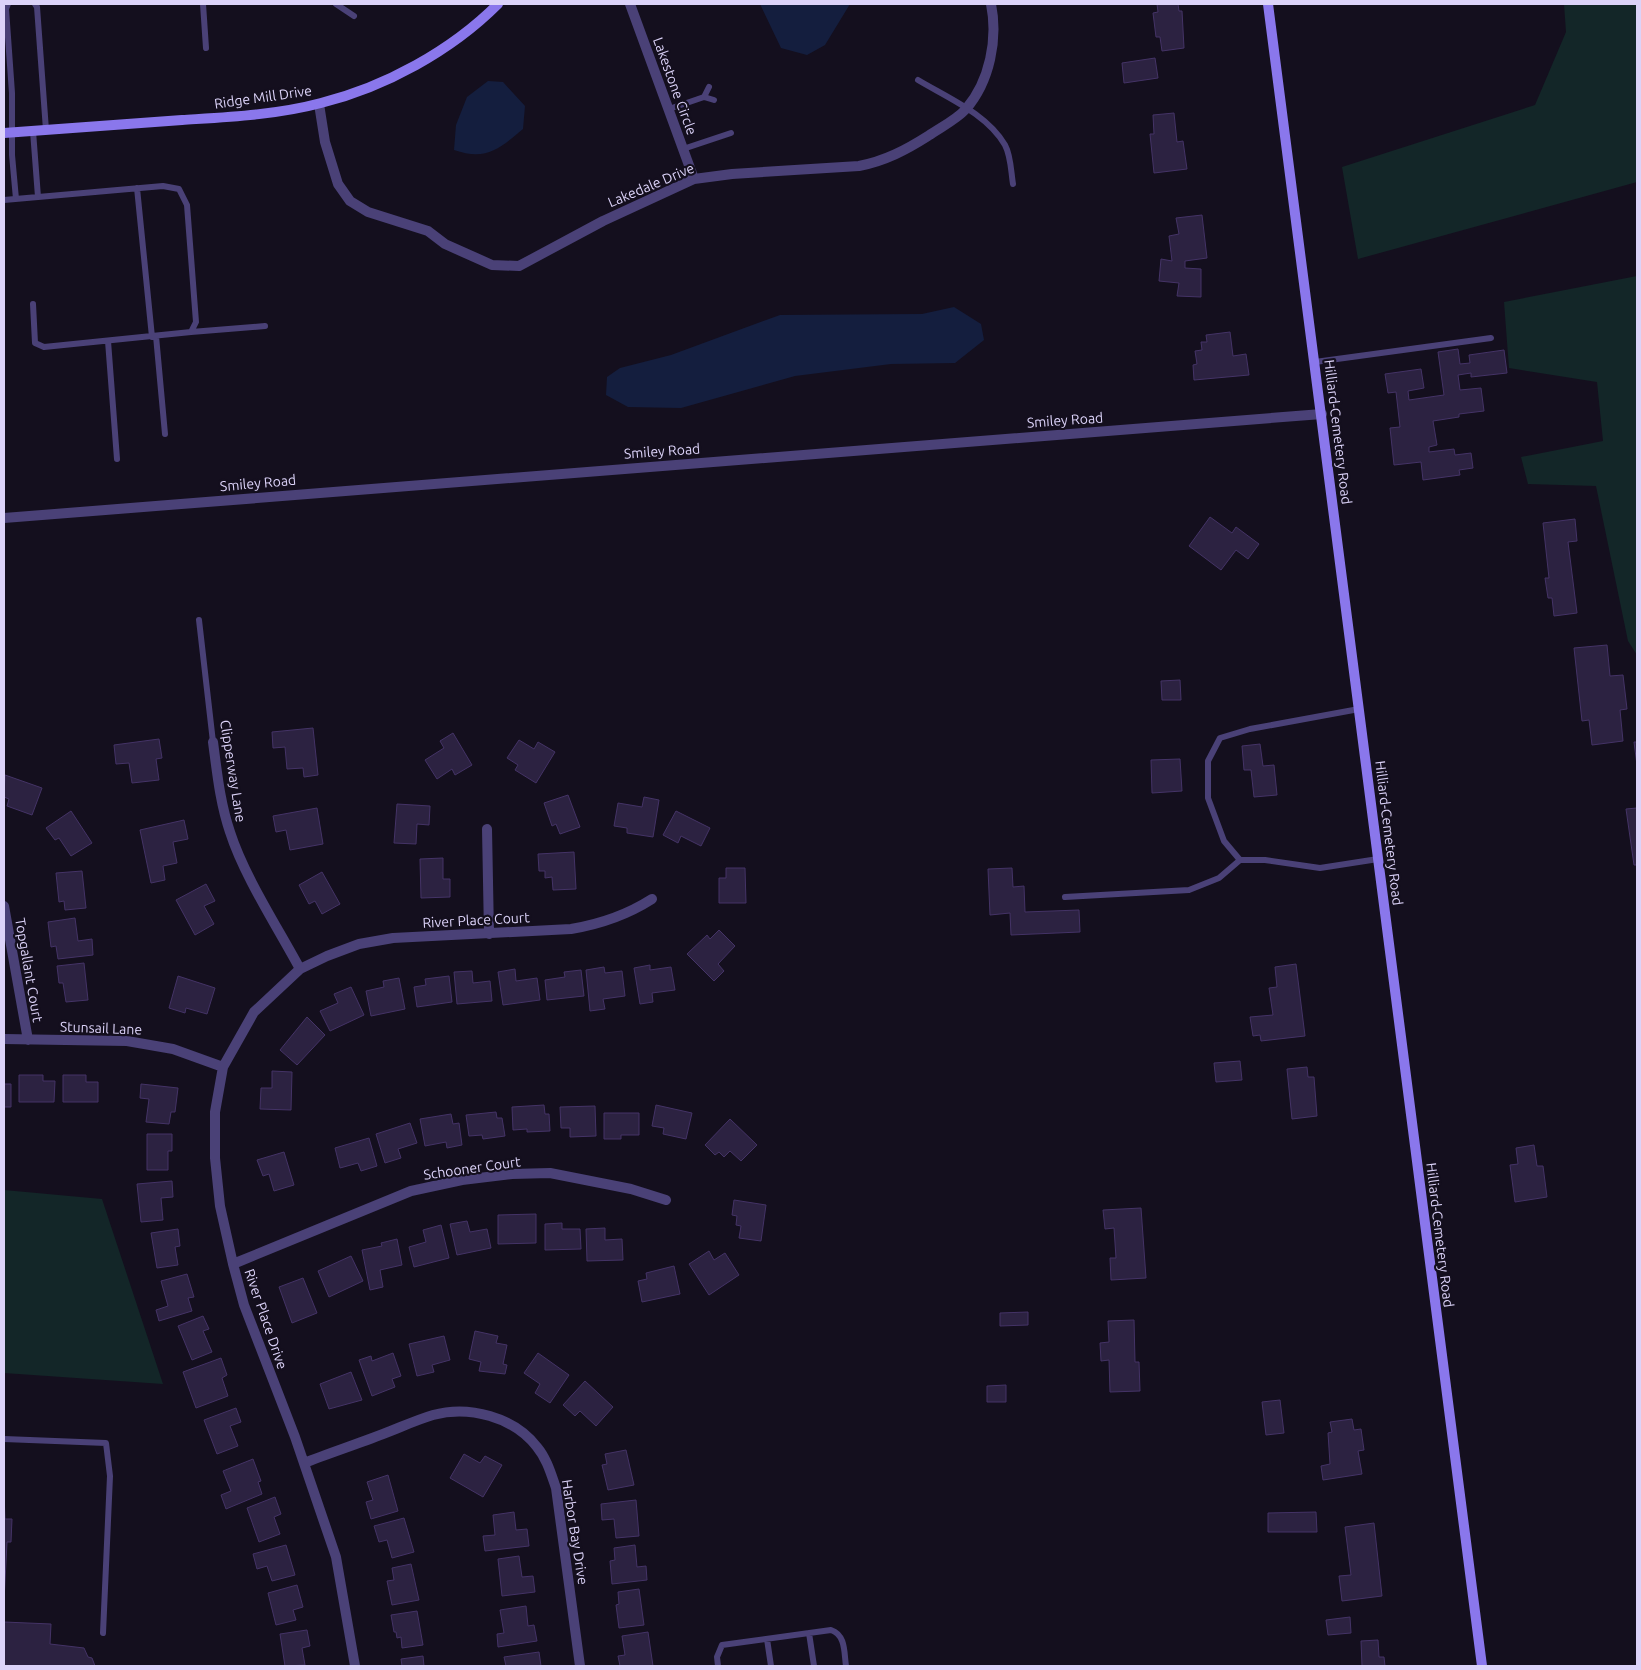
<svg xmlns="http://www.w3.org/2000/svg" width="1641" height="1670" font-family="Ubuntu,sans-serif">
<rect width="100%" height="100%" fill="#140f1e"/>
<path fill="#132628" d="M1564 4H1637V182L1358 259 1342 167 1535 105 1566 32Z
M1637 276V655L1628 641 1596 486 1528 484 1521 457 1603 441 1597 382 1509 368 1504 302Z
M4 1190 102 1199 163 1384 4 1373Z"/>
<path fill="#141e3e" d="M760 4H850L825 45 807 55 781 48Z
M488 81 503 82 525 106 523 129C499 149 486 161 454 150L456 125 467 97Z
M954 307 981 324 984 340 955 363 891 364 795 376 681 408 628 407 606 395 607 377 620 368 671 355 780 315 922 314Z"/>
<path fill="#2c2241" stroke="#436" d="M1157 4H1178L1179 11H1182L1184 48 1162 51 1160 37H1156L1153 13 1158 12Z
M1155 58 1158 78 1124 83 1122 63Z
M1174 113 1177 142 1183 141 1187 169 1154 173 1150 134H1154L1153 115Z
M1202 215 1207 258 1185 261V268L1201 269V297L1177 296 1179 283 1159 281 1161 259 1172 261 1169 236 1179 234 1176 218Z
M1230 332 1233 356 1246 354 1249 375 1194 380 1193 365 1197 364 1195 351 1202 350 1201 342H1207L1206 335Z
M1458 349 1460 364 1470 363 1469 355 1504 350 1507 373 1471 377V373L1458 375 1460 390 1481 388 1484 411 1459 414V417L1433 421 1437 445 1429 447V452L1454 449 1455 455 1471 453 1473 468 1459 470 1460 475 1423 480 1421 462 1394 465 1390 428 1400 427 1396 392 1388 393 1385 374 1421 369 1424 388 1408 391 1409 400 1444 395 1438 352Z
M1210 517 1232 533 1236 527 1259 544 1248 559 1236 550 1221 570 1189 546Z
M1575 519 1577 541 1568 542 1577 613 1554 616 1552 598H1548L1545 578H1549L1543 523Z
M1607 645 1610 676 1623 675 1627 709 1620 710 1623 741 1592 745 1589 720 1582 721 1574 648Z
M1180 680 1181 700H1162L1161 681Z
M313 728 318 775 304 777 303 768 287 769 285 747 273 748 272 732Z
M453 733 472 765 455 775 452 769 437 779 425 760 444 748 440 741Z
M159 739 162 758 156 759 159 780 132 783 129 763 116 764 114 745Z
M519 740 534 749 538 742 555 752 536 783 515 770 518 765 507 758Z
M1634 742H1637V765Z
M1260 744 1263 766 1274 765 1277 795 1254 797 1251 770H1244L1242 746Z
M1180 759 1182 791 1152 793 1151 760Z
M5 775 42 788 32 815 7 806 9 799 4 797Z
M568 795 580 827 560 834 556 824 552 826 544 803Z
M644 797 659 800 653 837 627 833V828L614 826 618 803 642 807Z
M397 804 430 806 429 825 417 824 416 844 394 843Z
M317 808 323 844 290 850 286 830 276 832 273 816Z
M1637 808V865H1634L1626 809Z
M71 811 92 843 71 856 59 838 55 840 46 828Z
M676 811 710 828 701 846 681 836 678 843 663 835Z
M184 820 188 839 173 842 177 863 163 866 165 880 151 883 140 830Z
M574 852 576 889 553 890 552 877 545 878V871H539L538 854Z
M443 858V879H450V897L421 898 420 859Z
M726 868H745L746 903H719V878H726Z
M1012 868 1013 887 1024 886 1025 912 1079 910 1080 932 1011 935 1010 913 990 915 988 869Z
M82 871 86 908 65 910 64 901 59 902 56 873Z
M322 872 340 904 322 914 315 901 309 904 299 885Z
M206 884 215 901 204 906 214 924 195 935 176 900Z
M75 918 78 941 92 939 93 955 58 959 56 946 51 947 48 922Z
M719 930 735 946 718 964 724 971 714 981 687 954 707 935 710 939Z
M84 963 88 1000 66 1002 63 983H59L57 966Z
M1296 964 1305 1036 1261 1041 1260 1035 1253 1036 1250 1017 1273 1015 1269 988 1277 987 1275 967Z
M650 965V970L671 967 675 990 652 993 653 1002 640 1004 634 968Z
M604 967 605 973 622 971 625 996 603 999 605 1009 590 1011 586 970Z
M515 969 516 981 537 978 540 1000 503 1005 498 972Z
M581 970 584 996 547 1000 545 980 565 977 564 972Z
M472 971 473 983 490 981 492 1001 457 1004 454 972Z
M178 976 215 988 207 1014 186 1008 185 1013 169 1008Z
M449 976 452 1002 417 1007 414 987 426 985 425 979Z
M399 978 405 1009 371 1016 366 991 384 987 383 981Z
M351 987 364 1015 330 1031 320 1011 338 1003 334 994Z
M307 1017 325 1035 297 1065 280 1050Z
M1240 1061 1242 1080 1216 1082 1214 1063Z
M1307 1067 1308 1077H1314L1317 1116 1292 1119 1287 1069Z
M272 1071 292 1072 291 1110 260 1109 261 1088H272Z
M19 1075H43V1081H55L54 1102H19Z
M63 1075H86V1082H98V1102H63Z
M4 1084H11V1107H4Z
M141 1084 178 1088 175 1112H171L169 1124 146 1122 149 1099 140 1098Z
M544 1105 545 1114H549L550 1131 527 1132V1129L513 1130 512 1107Z
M656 1105 692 1113 686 1139 663 1134 664 1128 652 1126Z
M595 1106 596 1136 570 1137V1128H561L560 1107Z
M496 1112 497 1118H502L505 1136 483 1139 482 1135 469 1136 466 1115Z
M604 1113H639V1135H621V1139H604Z
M451 1114 453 1124 459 1123 462 1145 447 1148 446 1142 425 1146 420 1119Z
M730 1119 757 1145 741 1161 730 1151 724 1157 719 1152 715 1155 705 1145Z
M410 1123 417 1143 398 1149 401 1158 385 1163 376 1134Z
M147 1134H172V1151H168V1170H147Z
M369 1138 377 1166 361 1171 358 1163 340 1168 335 1148Z
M1534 1145 1537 1166H1543L1547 1197 1515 1202 1510 1165 1518 1164 1516 1148Z
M284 1152 294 1185 274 1191 269 1174 263 1176 257 1160Z
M172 1181 173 1197 161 1198 163 1220 141 1222 137 1184Z
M734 1200 766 1205 761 1241 739 1238 741 1226 736 1225 737 1216 732 1215Z
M1141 1208 1146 1278 1111 1280 1110 1258H1116L1114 1228 1105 1229 1103 1210Z
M536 1214V1243L498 1244V1215Z
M467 1221 470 1232 487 1229 491 1248 457 1255 450 1224Z
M562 1223V1229H580L581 1249 545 1250V1224Z
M441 1225 449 1258 414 1267 409 1247 426 1242 423 1230Z
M605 1228V1240L622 1239 623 1260 587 1261 586 1229Z
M178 1229 180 1246 175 1247 178 1265 157 1268 151 1233Z
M397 1239 402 1265 380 1270 383 1287 370 1290 362 1250 382 1246 381 1243Z
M709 1251 714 1260 725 1253 739 1275 709 1295 689 1264Z
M351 1256 363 1281 329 1297 318 1271Z
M674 1266 680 1294 642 1302 638 1281 647 1279 646 1273Z
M187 1274 194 1297 188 1298 192 1311 159 1321 156 1310 168 1306 161 1281Z
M303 1278 317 1313 292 1323 279 1287Z
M1028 1312V1325L1000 1326V1313Z
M203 1316 209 1329 203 1331 212 1352 192 1360 178 1326Z
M1134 1320 1135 1362H1139L1140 1391 1110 1392 1109 1360 1101 1361 1100 1343 1109 1342 1108 1321Z
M475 1331 498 1336 496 1343 507 1345 503 1364 507 1365 505 1374 479 1371 481 1362 469 1359Z
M444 1336 450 1360 432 1365 434 1372 417 1376 409 1344Z
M393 1353 401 1376 392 1379 395 1387 372 1396 359 1360 371 1356 372 1361Z
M538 1353 569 1375 550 1403 535 1393 540 1384 524 1373Z
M221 1358 227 1375 222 1378 228 1396 196 1408 183 1372Z
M351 1372 362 1400 329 1409 320 1384Z
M585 1381 613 1407 596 1426 580 1411 575 1416 563 1405Z
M1006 1385V1402H987V1386Z
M1280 1400 1284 1433 1266 1435 1262 1402Z
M236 1408 241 1422 230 1426 238 1446 217 1454 204 1420Z
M1352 1419 1354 1430 1361 1429 1364 1450 1358 1451 1362 1474 1323 1480 1321 1466 1330 1464 1328 1433 1332 1432 1330 1422Z
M626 1450 634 1485 608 1490 602 1465 607 1464 605 1454Z
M464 1454 480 1463 485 1456 502 1465 483 1497 450 1478Z
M253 1459 261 1481 258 1482 262 1494 226 1509 221 1495 231 1491 223 1471Z
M388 1475 398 1511 371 1519 366 1502 373 1500 367 1482Z
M4 1494 5 1519H12L11 1542H7L4 1601Z
M275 1497 281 1514 274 1517 280 1534 259 1542 247 1508Z
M636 1500 639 1536 616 1538 614 1519 602 1520 601 1504Z
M514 1512 516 1530 527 1529 529 1546 485 1551 483 1536 495 1535 493 1515Z
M1316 1512 1317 1532H1268V1513Z
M404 1518 414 1552 392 1558 387 1540 379 1542 374 1526Z
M1374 1523 1382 1596 1342 1601 1339 1576 1351 1575 1345 1527Z
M286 1545 295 1575 272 1581 267 1566 257 1569 253 1554Z
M635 1545 637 1567 646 1566 647 1580 612 1584 610 1561 615 1560 614 1548Z
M519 1556 522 1577 533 1576 535 1592 502 1596 498 1559Z
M411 1564 419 1600 392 1605 387 1581 394 1580 392 1568Z
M297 1585 303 1607 293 1610 296 1620 276 1625 268 1593Z
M639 1589 644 1625 619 1628 616 1605 619 1604 618 1592Z
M526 1606 528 1626 534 1625 537 1641 498 1647 497 1634 504 1633 500 1610Z
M417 1611 423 1645 402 1648 401 1637 397 1638 396 1632H394L391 1615Z
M1350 1617 1351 1633 1328 1635 1326 1620Z
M4 1622 51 1624 50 1644 84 1648 88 1657 92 1658 95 1666H4Z
M307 1630 310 1646 302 1648 305 1665 285 1666 280 1634Z
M648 1632 653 1666H620L618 1656 625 1655 622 1636Z
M1378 1640 1379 1657H1384L1385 1666H1362L1361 1641Z
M539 1652 541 1666H506L504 1657Z
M423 1656 424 1666H402L401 1659Z"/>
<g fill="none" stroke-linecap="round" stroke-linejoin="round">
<path stroke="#4a4177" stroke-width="6" d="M8 4 6 9 12 93V155L16 199
M35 4 37 7 46 130
M203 4 206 48
M336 4 354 16
M918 80C948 98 987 114 1005 145 1011 156 1011 172 1013 184
M704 97 709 87
M669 109 704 97 714 100
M33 131 38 197
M683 149 731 133
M137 188 152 337
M4 200 163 186 179 189 187 205 196 322 191 332 44 347 35 343 33 304
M191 332 265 326
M156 336 165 434
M108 341 117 459
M1315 362 1491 338
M199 620 213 742
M1240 860 1224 841 1208 798V761L1220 738 1250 729 1359 709
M1065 897 1189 890 1219 878 1240 860H1265L1320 868 1378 859
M4 1439 106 1443 110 1476 103 1633
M809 1633 814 1666
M767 1639 771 1666
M718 1666 717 1657 722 1645 831 1630C846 1635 844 1653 846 1666"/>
<path stroke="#4a4177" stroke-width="10" d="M630 4 694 179
M319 104 325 142 338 184 350 201 368 212 428 231 445 244 492 265 519 266 603 221 694 179 732 174 859 166C885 161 906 150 928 136 941 127 956 120 966 109 990 81 998 39 991 4
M4 518 1322 414
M213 742C217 772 220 803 230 832 244 876 278 928 300 969
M487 829 489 934
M4 906 28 1040
M4 1039 127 1041 173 1049 223 1067
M233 1264 411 1191 462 1180 512 1174 550 1173 631 1189 666 1200
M304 1463C330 1453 357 1444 383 1434 399 1428 416 1420 433 1415 469 1405 514 1417 537 1447 547 1459 551 1474 556 1488L580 1666
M355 1666 336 1557 295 1437 244 1305 233 1264 220 1206 215 1158V1112L223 1067 254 1012 300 969 327 956 359 944 393 938 571 929C601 924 627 915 652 899"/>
<path stroke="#8a77ec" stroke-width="10" d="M1268 4 1482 1666
M4 133C63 129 122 124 182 120 228 117 276 115 321 103 385 87 451 51 498 4"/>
</g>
<g text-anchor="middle" stroke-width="4.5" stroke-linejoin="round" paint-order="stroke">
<g font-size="14" fill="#dcd3f9" stroke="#140f1e">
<text transform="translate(675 86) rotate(70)" y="5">Lakestone Circle</text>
<text transform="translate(263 97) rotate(-8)" y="5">Ridge Mill Drive</text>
<text transform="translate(651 185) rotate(-23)" y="5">Lakedale Drive</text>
<text transform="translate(1065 420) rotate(-4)" y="5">Smiley Road</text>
<text transform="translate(1338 432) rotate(83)" y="5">Hilliard-Cemetery Road</text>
<text transform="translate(662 451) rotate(-4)" y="5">Smiley Road</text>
<text transform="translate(258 483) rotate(-5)" y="5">Smiley Road</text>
<text transform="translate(233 771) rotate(81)" y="5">Clipperway Lane</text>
<text transform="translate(1389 833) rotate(83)" y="5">Hilliard-Cemetery Road</text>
<text transform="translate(476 920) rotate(-3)" y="5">River Place Court</text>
<text transform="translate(29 970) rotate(80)" y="5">Topgallant Court</text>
<text transform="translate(101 1028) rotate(2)" y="5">Stunsail Lane</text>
<text transform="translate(472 1168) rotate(-8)" y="5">Schooner Court</text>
<text transform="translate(1440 1235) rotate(83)" y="5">Hilliard-Cemetery Road</text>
<text transform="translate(266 1319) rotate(71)" y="5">River Place Drive</text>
<text transform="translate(575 1532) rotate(81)" y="5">Harbor Bay Drive</text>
</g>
</g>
<rect width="1641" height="1670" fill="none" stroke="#dcd3f9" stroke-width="10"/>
</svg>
